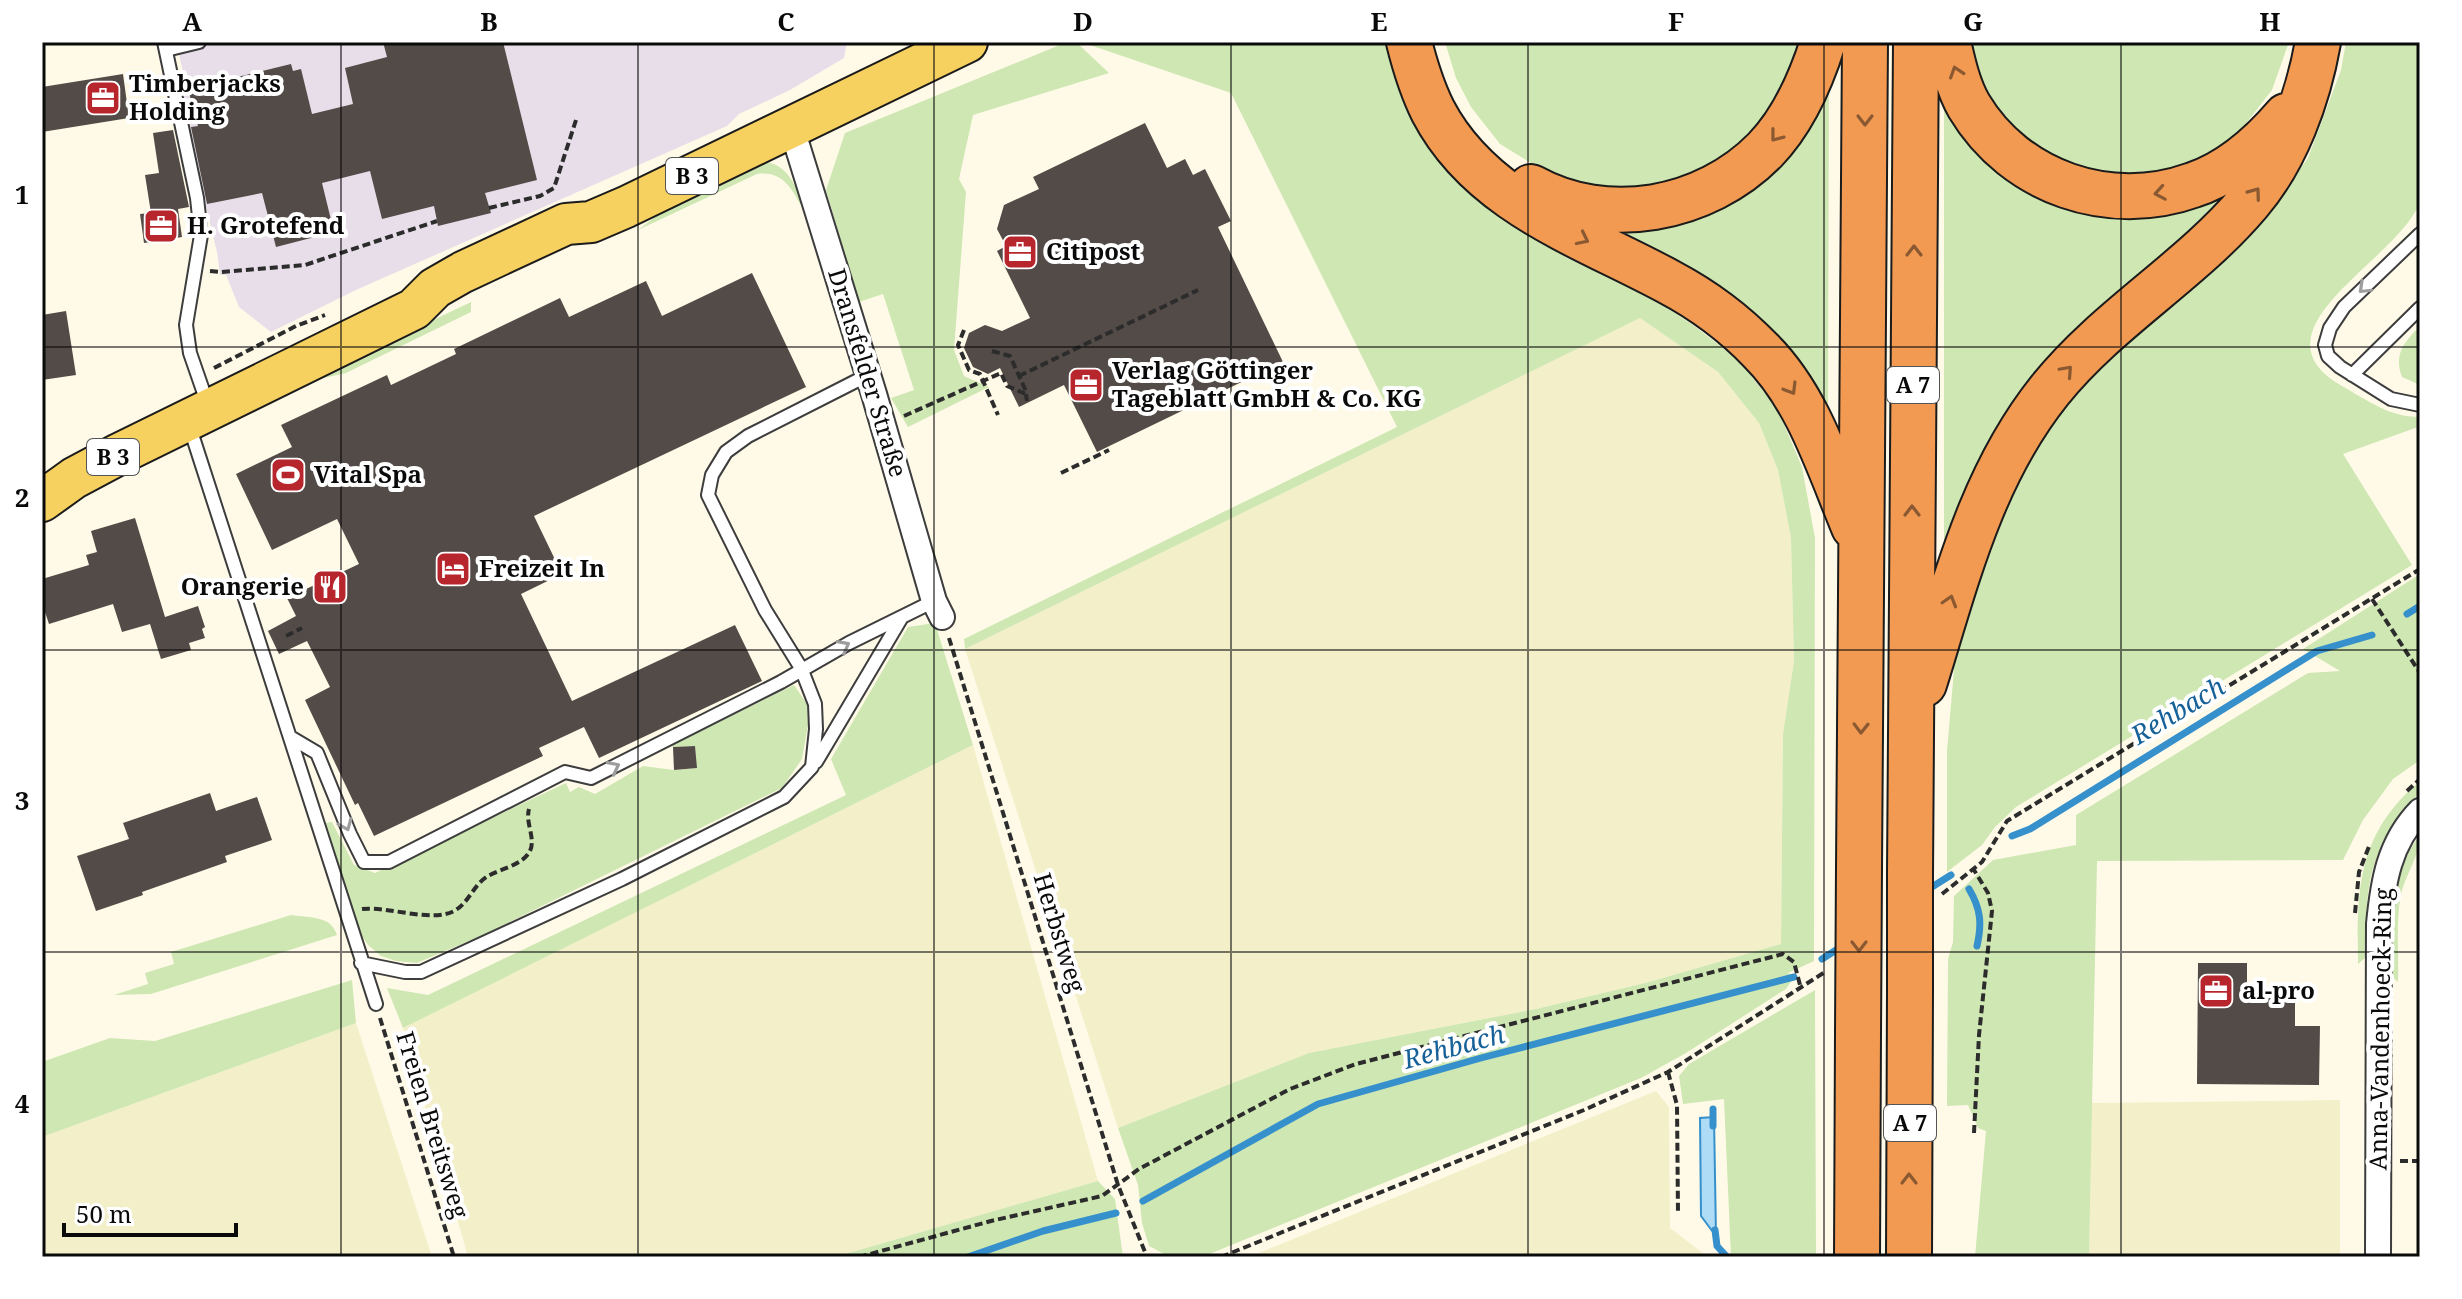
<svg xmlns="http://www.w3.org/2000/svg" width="2462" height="1299" font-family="'Noto Serif',serif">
<rect width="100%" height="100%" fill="#fffae8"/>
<path fill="#e8deea" d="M176 42H847L844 58 790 90 739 114 727 126 356 290 271 332 239 307 226 275H220L217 252 183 113 179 92 186 84Z"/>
<path fill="#f3efc9" d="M1640 318 1718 372 1759 423 1778 470 1791 538 1794 661 1783 734 1781 944 1649 982 1536 1009 1309 1053 1118 1128 965 649Z
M973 745 1098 1181 835 1257H468L403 1028Z
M356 1023 432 1257H42V1137Z
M1656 1091 1669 1107 1670 1228 1708 1257H1249Z
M2340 1100V1257H2089L2092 1103Z"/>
<path fill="#cfe7b3" d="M1067 42H1076L1109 73 973 115 959 179 966 192 954 350 964 376 989 387 908 427 891 398 914 390 883 294 859 302 826 190 845 133Z
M1081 42H1387L1409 111 1431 149 1463 186 1502 216 1567 258 1651 297 1693 325 1737 359 1777 408 1802 467 1815 538 1814 961 1788 973 1794 977 1786 989 1686 1053 1641 1078 1202 1257H1170L1149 1246 1142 1223 1138 1185 1118 1128 1309 1053 1536 1009 1649 982 1781 944 1783 734 1794 661 1791 538 1778 470 1759 423 1718 372 1640 318 965 649 964 639 1397 427 1231 93Z
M1445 42H1803L1764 125 1706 173 1656 187 1602 189 1569 182 1547 173 1500 144 1471 107 1456 78Z
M1960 42H2289L2272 90 2237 135 2188 167 2151 178 2089 177 1996 124Z
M2346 42H2420C2420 83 2420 124 2420 165 2420 176 2423 192 2420 202 2399 260 2245 330 2342 386 2369 401 2389 417 2420 417L2418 427 2343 454 2412 565 2016 807 1995 827 1982 845 1947 872V751L1955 658 1966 596 1991 514 2070 397 2124 344 2222 262 2277 201 2308 158 2341 70Z
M1829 59 1828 444 1798 380 1612 247 1606 220 1682 213Z
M1944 85 2060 194 2274 155 2095 334 1944 593Z
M763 162C786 162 795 185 803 203L800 204C790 185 780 171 757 174L638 230 677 200Z
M471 302V312L346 373 315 380 314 377Z
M2420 326V385L2402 377C2393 354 2405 341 2420 326Z
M2420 574V760L2393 779 2363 820 2343 860 2097 861 2089 1257H1975L1986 1131 1978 1128 1968 1105 1947 1106 1948 959 1953 942 1954 896 1993 860 2076 845V815L2308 673 2340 671 2303 649Z
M935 623 973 745 403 1028 387 988 428 995 846 795 831 759 908 627Z
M794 685 807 704 808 725 802 759 782 788 485 934 417 963 396 961 381 956 368 945 360 933 326 823 332 822 354 865 375 873 566 783 570 792 579 787 595 794 643 766 674 770 696 768 695 746 673 747 671 745Z
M2420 781V792C2368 847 2365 885 2366 957L2358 964C2357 889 2357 834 2420 781Z
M2420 835C2420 858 2403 877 2400 900 2396 927 2399 955 2398 982L2390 975C2391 925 2387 877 2420 835Z
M291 915C309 918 331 915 337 935L151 994 114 995 148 984 145 973 174 964 171 952Z
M352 980 356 1023 42 1137V1062L110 1038 155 1041Z
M1815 990 1816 1257H1731L1724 1099 1683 1104 1679 1076 1689 1064Z
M1098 1181 1115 1199 1123 1257H835Z"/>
<path fill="#aedbf5" stroke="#3690cb" stroke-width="2" d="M1714 1117 1716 1236 1701 1216 1700 1118Z"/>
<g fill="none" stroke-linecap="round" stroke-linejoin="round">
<path stroke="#3690cb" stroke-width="7" d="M2407 614 2420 606
M2012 836 2030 829 2317 651 2372 635
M1969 889C1981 909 1982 924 1977 946
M1924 892 1951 875
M1822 959 1844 945
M1713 1126V1109
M1143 1201 1318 1104 1481 1058 1794 977
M1715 1230 1717 1246 1727 1257
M968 1257 1043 1231 1116 1213"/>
</g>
<path fill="#534b47" d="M383 42H503L537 180 485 193 491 213 438 226 434 206 382 219 370 171 322 183 334 232 276 247 262 193 207 204 191 127 198 126 188 89 291 64 293 71 301 69 312 114 353 104 345 68 387 57Z
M123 74 129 118 42 132V87Z
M1145 123 1167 168 1185 159 1193 175 1205 169 1231 221 1218 227 1283 362 1097 452 1064 385 1019 407 1000 368 988 374 973 367 964 348 969 333 985 325 1002 331 1030 318 997 251 1006 246 997 229 1004 205 1039 189 1033 177Z
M173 130 189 207 178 209 182 237 144 243 140 214 151 213 145 175 159 173 153 133Z
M752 273 806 387 534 516 562 574 521 594 572 701 735 625 762 681 599 758 584 727 539 748 543 756 374 836 358 803 355 805 305 700 330 687 307 641 279 654 268 631 296 616 287 598 359 564 337 519 272 550 236 474 292 447 281 425 387 375 391 385 456 354 454 349 560 298 569 317 646 281 662 316Z
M66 311 76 375 42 380V315Z
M135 518 165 617 198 606 205 627 202 629 205 638 189 643 191 650 161 659 150 624 122 632 113 604 49 624 42 603V579L89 565 86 555 97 552 91 531Z
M695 746 697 768 674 770 673 747Z
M210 793 216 811 257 797 272 840 225 856 227 862 142 892 143 895 96 911 77 856 129 839 123 823Z
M2198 963H2247V989H2295V1026H2320L2319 1085 2197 1084Z"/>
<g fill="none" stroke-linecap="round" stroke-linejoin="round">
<defs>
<path id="lane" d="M164 42 197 198 201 235 186 325 190 353 208 405
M166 50 199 42
M2420 234 2344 307 2330 328 2325 345 2328 356 2340 367 2391 399 2420 405
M2352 375 2420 308
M189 425 376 1004
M290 737 317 753 350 834 364 862H389L565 772 591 778 781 682 849 643 934 601
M816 762 902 617
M361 963 405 972H421L622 879 784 797 812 767 816 729 815 704 801 668 765 610 708 495 712 475 726 452 748 436 868 375"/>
<path id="street" d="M792 129 874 394 934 601 942 617
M2378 1257 2379 924C2383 882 2389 843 2420 811"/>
<path id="primary" d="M42 501 74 478 119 454 414 309 435 288 463 272 566 224 591 222 626 207 967 42"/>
<path id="highway" d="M1409 42C1415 66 1422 89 1433 111 1481 203 1584 236 1669 282 1703 300 1735 324 1761 351 1808 398 1829 467 1854 527
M1948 42C1953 64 1958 87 1969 106 2015 183 2110 215 2193 185 2229 173 2262 144 2286 116
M1531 187C1607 229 1705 211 1765 150 1793 121 1811 80 1823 42
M1924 684C1956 581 1981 476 2050 390 2108 318 2190 272 2249 202 2286 159 2308 98 2318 42
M1859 868 1865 42
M1910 874 1916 42
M1857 1257 1858 1033
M1909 1257 1910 990"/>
</defs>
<use href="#lane" stroke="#3d3d3d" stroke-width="16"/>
<use href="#street" stroke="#3d3d3d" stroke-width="28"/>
<use href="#primary" stroke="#1b1b1b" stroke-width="44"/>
<use href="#highway" stroke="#1b1b1b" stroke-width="48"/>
<path stroke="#2c2c2c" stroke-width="4" stroke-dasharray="8 4" stroke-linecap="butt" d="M489 208 540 196 554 188 576 120
M210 271 221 272 305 265 437 221
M964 330 958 345 969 370 980 374 998 415
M992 351 1010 356 1025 389 1027 401
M214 368 296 326 325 315
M1019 376 1198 290
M904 416 1001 373 1007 386 1026 394
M1061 473 1109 450
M2372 599 2420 673
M286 636 302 628
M949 638 1118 1185 1147 1257
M2407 791 2420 779
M1942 894 1982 862 2007 821 2420 569
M362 909C388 906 432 923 454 911 469 903 473 885 488 876 500 869 523 865 530 851 536 838 525 823 529 809
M2355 913 2359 872 2370 844
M380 1018 454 1257
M1668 1072 1677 1105 1678 1213
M1974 1133 1979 1035 1992 911 1988 893 1974 870
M2400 1161H2420
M859 1257 991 1221 1102 1196 1139 1169 1290 1089 1356 1064 1783 954 1794 962 1801 989
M1221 1257 1584 1110 1668 1072 1825 972"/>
<use href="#lane" stroke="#fff" stroke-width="12"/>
<use href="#street" stroke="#fff" stroke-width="24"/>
<use href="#primary" stroke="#f7d160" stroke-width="40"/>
<use href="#highway" stroke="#f29a52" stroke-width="44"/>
<defs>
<path id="highway-bridge" d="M1910 874V990
M1858 1033 1859 868"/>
</defs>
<use href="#highway-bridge" stroke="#1b1b1b" stroke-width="48" stroke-linecap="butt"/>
<use href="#highway-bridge" stroke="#f29a52" stroke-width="44"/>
</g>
<defs><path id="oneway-chevron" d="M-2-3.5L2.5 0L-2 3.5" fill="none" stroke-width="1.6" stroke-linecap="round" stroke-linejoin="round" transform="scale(2)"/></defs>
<g stroke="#8a5932">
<use href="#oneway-chevron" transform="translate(1956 72) rotate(-108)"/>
<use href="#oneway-chevron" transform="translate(1865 120) rotate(90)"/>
<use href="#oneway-chevron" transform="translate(1776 136) rotate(128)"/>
<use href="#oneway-chevron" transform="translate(2160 193) rotate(170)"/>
<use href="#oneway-chevron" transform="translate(2255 193) rotate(-54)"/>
<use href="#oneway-chevron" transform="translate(1583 239) rotate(26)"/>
<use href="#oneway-chevron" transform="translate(1914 251) rotate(-90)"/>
<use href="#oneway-chevron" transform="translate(2067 371) rotate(-48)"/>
<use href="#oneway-chevron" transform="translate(1791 389) rotate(59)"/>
<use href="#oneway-chevron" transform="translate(1912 511) rotate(-90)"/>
<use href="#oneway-chevron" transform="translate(1950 601) rotate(-73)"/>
<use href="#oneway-chevron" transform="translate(1861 728) rotate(91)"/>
<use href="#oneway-chevron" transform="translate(1859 946) rotate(90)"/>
<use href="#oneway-chevron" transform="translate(1909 1179) rotate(-90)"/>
</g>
<g stroke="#9d9d9d">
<use href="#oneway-chevron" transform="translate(2364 288) rotate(136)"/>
<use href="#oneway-chevron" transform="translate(844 646) rotate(-28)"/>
<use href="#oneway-chevron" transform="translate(614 767) rotate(-27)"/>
<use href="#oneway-chevron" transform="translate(346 825) rotate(67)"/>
</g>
<path fill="none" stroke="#0a0a0a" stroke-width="2" stroke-opacity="0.55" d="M341 42V1257M638 42V1257M934 42V1257M1231 42V1257M1528 42V1257M1824 42V1257M2121 42V1257M42 347H2420M42 650H2420M42 952H2420"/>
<defs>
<symbol id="office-square" viewBox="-11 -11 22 22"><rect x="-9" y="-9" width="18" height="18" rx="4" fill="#b7252d" stroke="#fff"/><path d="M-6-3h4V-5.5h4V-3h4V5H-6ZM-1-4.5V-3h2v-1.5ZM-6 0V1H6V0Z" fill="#fff"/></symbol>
<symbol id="stadium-square" viewBox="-11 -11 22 22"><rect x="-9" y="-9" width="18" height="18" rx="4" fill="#b7252d" stroke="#fff"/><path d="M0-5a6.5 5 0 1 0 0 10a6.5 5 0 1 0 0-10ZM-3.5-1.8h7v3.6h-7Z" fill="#fff"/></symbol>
<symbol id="hotel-square" viewBox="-11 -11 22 22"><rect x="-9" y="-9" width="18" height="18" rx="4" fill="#b7252d" stroke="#fff"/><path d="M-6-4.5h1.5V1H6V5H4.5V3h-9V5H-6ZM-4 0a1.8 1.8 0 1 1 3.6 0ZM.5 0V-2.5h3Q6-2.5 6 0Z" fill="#fff"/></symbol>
<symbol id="restaurant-square" viewBox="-11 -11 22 22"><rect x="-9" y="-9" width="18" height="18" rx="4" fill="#b7252d" stroke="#fff"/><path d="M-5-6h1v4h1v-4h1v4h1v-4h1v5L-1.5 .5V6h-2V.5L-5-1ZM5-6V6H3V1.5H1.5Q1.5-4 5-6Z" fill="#fff"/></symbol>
</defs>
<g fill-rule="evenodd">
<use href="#office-square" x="83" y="78" width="40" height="40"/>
<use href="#office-square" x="141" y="206" width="40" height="40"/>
<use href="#office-square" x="1000" y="232" width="40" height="40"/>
<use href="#office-square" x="1066" y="365" width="40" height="40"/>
<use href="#stadium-square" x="268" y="455" width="40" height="40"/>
<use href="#hotel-square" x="433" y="549" width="40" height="40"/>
<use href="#restaurant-square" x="310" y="567" width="40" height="40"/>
<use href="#office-square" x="2196" y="971" width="40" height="40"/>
</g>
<g text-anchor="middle" stroke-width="8" stroke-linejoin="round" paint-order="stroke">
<g fill="#fff" stroke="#545454" stroke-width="2">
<rect x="666" y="158" width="52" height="36" rx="6"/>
<rect x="1887" y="367" width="52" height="36" rx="6"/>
<rect x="87" y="439" width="52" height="36" rx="6"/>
<rect x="1884" y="1105" width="52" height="36" rx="6"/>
</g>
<g font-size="22" font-weight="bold" fill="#0a0a0a">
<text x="692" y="184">B 3</text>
<text x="1913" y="393">A 7</text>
<text x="113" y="465">B 3</text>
<text x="1910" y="1131">A 7</text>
</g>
<g font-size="24" font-weight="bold" fill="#0a0a0a" stroke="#fff" text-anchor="start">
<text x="129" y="92">Timberjacks<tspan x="129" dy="28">Holding</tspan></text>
<text x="187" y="234">H. Grotefend</text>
<text x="1046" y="260">Citipost</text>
<text x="1112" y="379">Verlag Göttinger<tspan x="1112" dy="28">Tageblatt GmbH &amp; Co. KG</tspan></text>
<text x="314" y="483">Vital Spa</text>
<text x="479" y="577">Freizeit In</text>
<text x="304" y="595" text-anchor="end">Orangerie</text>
<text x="2242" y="999">al-pro</text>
</g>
<g font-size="24" fill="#0a0a0a" stroke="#fff">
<text transform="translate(867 373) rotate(73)" y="8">Dransfelder Straße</text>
<text transform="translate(1059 933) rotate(73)" y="8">Herbstweg</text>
<text transform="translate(2381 1029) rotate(-89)" y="8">Anna-Vandenhoeck-Ring</text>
<text transform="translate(432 1125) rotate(73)" y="8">Freien Breitsweg</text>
</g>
<g font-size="26" font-style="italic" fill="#176199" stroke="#fff">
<text transform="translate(2178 711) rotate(-31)" y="9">Rehbach</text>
<text transform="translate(1454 1047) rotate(-15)" y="9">Rehbach</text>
</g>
</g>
<rect width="2462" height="1299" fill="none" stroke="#ffffff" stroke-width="88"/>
<path d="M64 1223v12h172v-12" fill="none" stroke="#0a0a0a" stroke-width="4"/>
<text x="76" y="1223" font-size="24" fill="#0a0a0a" stroke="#ffffff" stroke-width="6" paint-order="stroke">50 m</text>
<rect x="44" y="44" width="2374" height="1211" fill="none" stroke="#0a0a0a" stroke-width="3"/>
<g font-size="26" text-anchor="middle" font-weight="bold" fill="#0a0a0a">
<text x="192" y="31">A</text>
<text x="489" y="31">B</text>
<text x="786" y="31">C</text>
<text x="1083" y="31">D</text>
<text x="1379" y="31">E</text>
<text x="1676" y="31">F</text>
<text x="1973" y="31">G</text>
<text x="2270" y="31">H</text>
<text x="22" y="204">1</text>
<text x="22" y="507">2</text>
<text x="22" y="810">3</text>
<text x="22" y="1113">4</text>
</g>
</svg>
